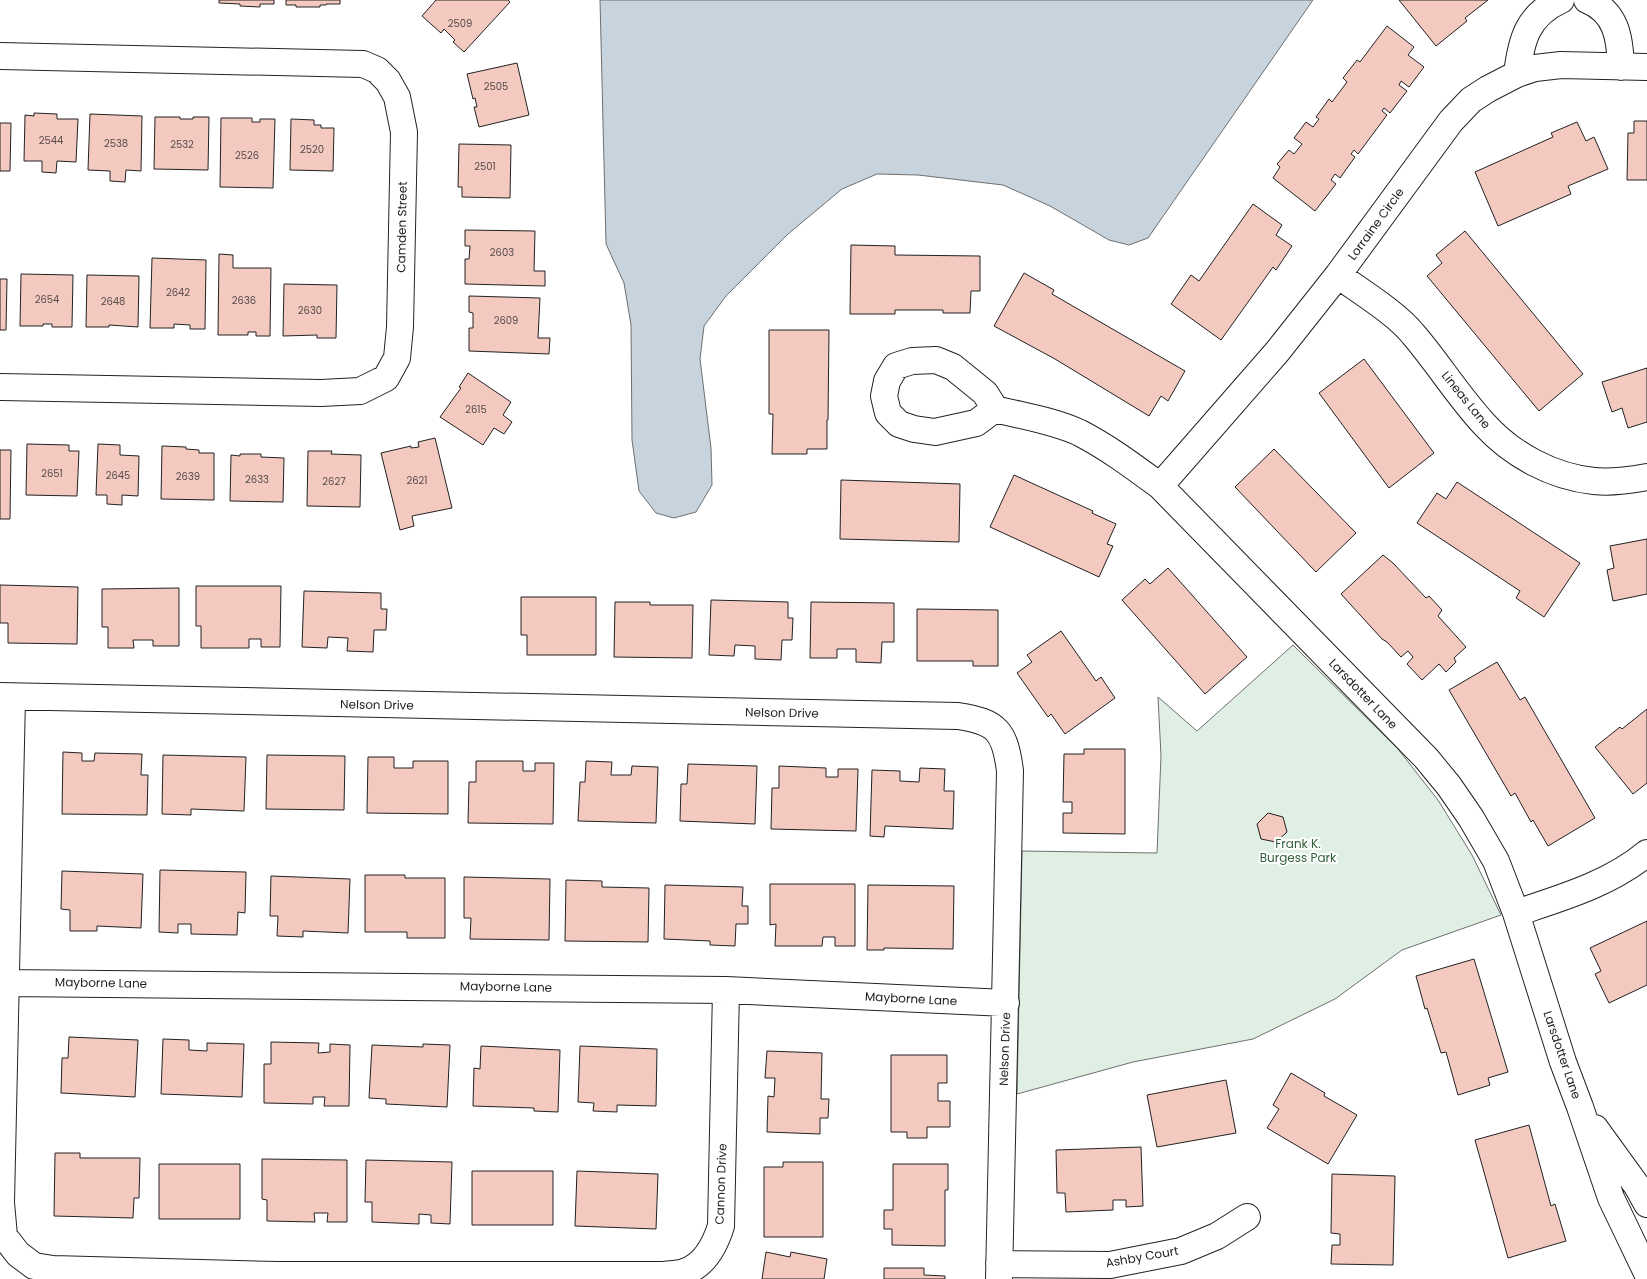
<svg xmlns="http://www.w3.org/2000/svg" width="1647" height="1279" font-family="Poppins,sans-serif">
<rect width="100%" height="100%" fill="#fff"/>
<path fill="#e0efe3" stroke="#6f6f6f" d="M1293 645 1398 749 1438 800 1472 855 1501 915 1402 950 1335 999 1253 1039 1133 1062 1017 1094 1022 851 1157 853 1161 756 1158 697 1197 731Z"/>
<path fill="#c7d3dd" stroke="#6f6f6f" d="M600 0H1313L1148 238 1129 245 1109 240 1050 206 1003 185 918 175 877 174 842 189 788 234 726 296 704 326 700 359 711 448 712 485 696 512 674 518 656 513 639 491 632 440 631 325 624 283 606 244Z"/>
<path fill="#f3c9c0" stroke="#222" d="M219 0H274V4H260V7L240 6V4L219 3Z
M286 0H340V4H326V5H320V7H296V5H286Z
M436 0H508L510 2 464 52 453 42 455 40 444 29 441 33 422 16Z
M1399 0H1488L1465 18 1467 21 1436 46Z
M1387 26 1414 47 1408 55 1424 67 1409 87 1401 81 1399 85 1407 91 1390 113 1384 108 1382 111 1387 115 1358 154 1354 150 1351 154 1355 157 1340 178 1335 174 1331 180 1336 184 1315 211 1273 178 1280 167 1277 164 1289 150 1294 154 1302 144 1294 138 1306 122 1313 127 1319 119 1316 117 1329 99 1332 102 1347 82 1343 78 1357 60 1360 62Z
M517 63 529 115 479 127 474 107H477L475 98 473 99 467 74Z
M34 113 57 114V119H78L76 162 57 161 56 173 42 172V161H24L25 115 34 116Z
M90 114 142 116 141 171 126 170 125 182 110 181V171L88 170Z
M155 117H180V119H193V117H209L208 170 154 169Z
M221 118H252V122H260V119H275L273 188 220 187Z
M291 119 314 120V125H321V128H334L333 171 290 170Z
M1634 121H1647V180H1627L1628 133H1634Z
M1577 122 1586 141 1594 137 1608 169 1568 186 1571 194 1498 226 1475 172 1553 137 1551 133Z
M0 123H11L10 171H0Z
M459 144 511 145 510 198 462 197V187H458Z
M1253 204 1282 225 1276 235 1292 246 1276 270 1273 267 1221 340 1171 304 1191 275 1199 281Z
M465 230 535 231 534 271H545V286L465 284V259H469L470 246H465Z
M1465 231 1583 374 1539 411 1427 276 1442 263 1436 255Z
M851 245 895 246V255L980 256V291H971L970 313H943V310H895V314H850Z
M219 254 233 255V268H271L270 336H256V332H248V335H218Z
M152 258 206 260 205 329H190V325L174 324V328H150Z
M1024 273 1054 290 1052 294 1185 371 1168 401 1161 396 1149 416 1055 359 994 326Z
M21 274 73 275 72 327H52V324H43V326H20Z
M87 275 139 276 138 327 109 325V327H86Z
M0 279H7L6 330H0Z
M284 284 337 285 336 338H317V335L283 336Z
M469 296 540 298 538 338H550L549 354 469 351V328H473V313L469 312Z
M769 330H829L828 420H827V449H807V454H772L773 414H769Z
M1364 359 1434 453 1389 488 1319 393Z
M1647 368V422L1628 428 1622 408 1612 412 1602 382Z
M468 373 511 402 503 415 512 422 504 434 494 428 483 445 440 417 461 388 459 387Z
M435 438 452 508 412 516 414 526 400 530 381 453 411 446V448L419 447 418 442Z
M27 444 69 445V451H79L77 496 26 495Z
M98 444 120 445V455L139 456 138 496 122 495V505L107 504V495H96Z
M162 446 186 447V449L199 450V453H214V500L161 499Z
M1274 449 1356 533 1316 572 1235 487Z
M0 450H11L10 519H0Z
M308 451H332L331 454 361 455 360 507 307 506Z
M240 454H261V457L284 458 283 502 230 501 231 455 240 456Z
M1014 475 1093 511 1092 513 1116 524 1107 544 1113 546 1099 577 990 527Z
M841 480 960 484 959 542 840 539Z
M1457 482 1580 563 1544 617 1516 598 1520 591 1417 523 1437 493 1446 499Z
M1647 539V594L1613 601 1607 570 1614 568 1610 546Z
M1383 555 1393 563 1426 598 1429 596 1442 610 1438 616 1466 647 1454 658 1456 662 1446 672 1439 664 1422 680 1407 664 1413 657 1408 651 1401 657 1387 642 1382 639 1341 594Z
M1168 568 1247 657 1205 694 1122 600 1145 579 1150 584Z
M0 585 78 587 77 644 8 643V623H0Z
M196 586H281L280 647H261V639H249V648H201V626H196Z
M179 588V646H153V640H133L134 648H108V627H102V589Z
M304 591 381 593V609H387L386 630H374L373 652 347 651 348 638 328 637 327 648 302 647Z
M521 597H596V655H527V635H521Z
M711 600 788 602V618H793L792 640H782L781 660 755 659V646L735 645 734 656 709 655Z
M615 602H650V605H693L692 658 614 657Z
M811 602 894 603V642H882L881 663 856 662V649H837V658H810Z
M917 609 998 610V666H973V661H917Z
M1061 631 1096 681 1101 677 1115 698 1065 734 1051 714 1048 717 1017 673 1032 662 1027 655Z
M1497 662 1520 700 1525 697 1595 818 1548 846 1533 820 1531 822 1515 793 1511 796 1449 690Z
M1647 709V783L1633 794 1595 747 1620 727 1622 729Z
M1084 749H1125V834L1063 833V813H1072V802H1063L1064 754H1084Z
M63 752 82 753V761H94L95 753 142 754 141 775H148L147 815 62 814Z
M163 755 246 757 244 811 191 809V815L162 814Z
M267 755 345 756 344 810 266 809Z
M368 757H394V768H413V761H448V814L367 813Z
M476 761H523V771H535V763H554L553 824 468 823 469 782H476Z
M586 761 612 762 611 775H631L632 766 658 767 656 823 578 821 580 782H585Z
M688 764 757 766 755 824 680 821 681 784H687Z
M779 766 826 768V777H838V769H858L856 831 771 829 772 788H779Z
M920 768 945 769 944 791H954L953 829 885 826 884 837 870 836 872 770 900 771V781L919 782Z
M1268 813 1283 817 1287 832 1276 842 1261 839 1257 824Z
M160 870 246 872 245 913 238 912 237 935 191 934V924H178V933L159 932Z
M62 871 143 874 141 928 97 926V931H70V910L61 909Z
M365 875H405V878H445V938H407V932H365Z
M271 876 350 879 348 933 303 931V937L277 936 278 916H270Z
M464 877 550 879 549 940 470 939 471 918H464Z
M566 880 602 881V887L649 888 648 942 565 941Z
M770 884H855V946H835V937H823L822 946H775L776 924 770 925Z
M665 885 743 887 742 906H748V924H736L735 946 710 945V941L664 939Z
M868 885 954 886 953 949 884 948V950H867Z
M1647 921V985L1609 1003 1595 974 1601 971 1590 948Z
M1474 959 1508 1072 1488 1078 1490 1085 1458 1095 1446 1052 1441 1053 1427 1008 1425 1009 1416 976Z
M69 1037 138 1040 135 1097 61 1093 62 1058H68Z
M163 1039 189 1040V1050L207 1051V1043L244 1044 242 1097 161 1094Z
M271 1042 319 1043 318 1053 330 1052V1044L350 1045 349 1106H324L325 1097H313V1104L264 1103V1064H271Z
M423 1044 450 1045 447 1107 386 1104V1099L369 1098 372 1045 423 1047Z
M481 1046 560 1050 558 1112 534 1111V1108L473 1106 474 1068 480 1069Z
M580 1046 657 1049 656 1106 617 1105V1112L593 1111 594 1103 578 1102Z
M767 1051 822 1053 821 1099H829L828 1118H820V1134L767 1132 768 1096 774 1097 775 1078H765Z
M891 1055H947V1083H938V1101H950V1127H927V1138H907V1132H891Z
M1291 1073 1325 1093 1324 1096 1357 1115 1328 1164 1267 1128 1279 1109 1273 1105Z
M1226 1080 1236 1133 1157 1147 1147 1095Z
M1529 1125 1551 1206 1555 1204 1566 1241 1508 1258 1475 1140Z
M1141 1147 1143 1206 1126 1207V1200H1113V1210L1066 1212 1065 1193H1057L1056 1150Z
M55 1153H80V1158H140L139 1198H134L133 1218 54 1216Z
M262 1159 347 1160V1222H327L328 1213H314L315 1222 267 1221V1200L262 1199Z
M366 1160 452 1162 450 1224 431 1223V1215L419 1214V1224L372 1222V1202H365Z
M783 1162H823V1237H764V1167H783Z
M159 1164H240V1219H159Z
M893 1164H948V1190H945V1246L892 1245V1229H884V1210H893Z
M472 1171H553V1225H472Z
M577 1171 658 1174 656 1229 575 1226Z
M1332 1174 1395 1176 1393 1265 1331 1264 1332 1245H1340V1234L1331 1233Z
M766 1252 790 1257 791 1252 827 1259 824 1279H762Z
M884 1268H924V1275L945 1276V1279H884Z"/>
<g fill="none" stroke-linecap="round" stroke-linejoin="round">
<defs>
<path id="minor" d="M1587 0C1617 12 1620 39 1621 67
M0 56 363 64 377 70 388 81 397 97 404 132 400 327 397 358 386 378 360 391 321 393 0 387
M1517 74C1521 41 1527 15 1561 0
M1338 275C1361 292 1396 313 1413 334 1438 363 1458 396 1484 424 1512 455 1553 477 1594 481 1612 483 1630 480 1647 477
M995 409 976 423 935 432 914 429 899 424 888 413 884 396 887 381 896 366 912 361 936 360 953 367 985 393 995 409C1022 416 1055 421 1080 433 1109 448 1134 467 1160 486L1426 758 1449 786 1471 818 1496 861 1516 913 1563 1062 1580 1107 1611 1198 1647 1273
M1160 486 1277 352 1338 275 1451 121 1471 100 1488 89 1517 74 1535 68 1561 65 1647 67
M0 696 958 716C997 722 1005 731 1010 771L999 1279
M12 697 1 1203 4 1236 18 1254 34 1266 53 1269 277 1275H663C669 1274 678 1274 684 1272 704 1266 715 1245 721 1226L726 990
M1516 913C1561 898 1610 884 1647 853
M6 983 726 990 1006 1003
M1595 1128 1637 1186 1647 1204
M999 1264 1110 1265 1181 1251 1217 1236 1247 1217"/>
</defs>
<use href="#minor" stroke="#222" stroke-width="28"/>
<use href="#minor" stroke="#fff" stroke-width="26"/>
</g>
<g text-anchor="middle" stroke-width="4" stroke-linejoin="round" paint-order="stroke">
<g font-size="10" fill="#564c4a">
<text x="460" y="27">2509</text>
<text x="496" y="90">2505</text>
<text x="51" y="144">2544</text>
<text x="116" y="147">2538</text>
<text x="182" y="148">2532</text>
<text x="312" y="153">2520</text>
<text x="247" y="159">2526</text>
<text x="485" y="170">2501</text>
<text x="502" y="256">2603</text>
<text x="178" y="296">2642</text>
<text x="47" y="303">2654</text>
<text x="244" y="304">2636</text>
<text x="113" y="305">2648</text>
<text x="310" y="314">2630</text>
<text x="506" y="324">2609</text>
<text x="476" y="413">2615</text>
<text x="52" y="477">2651</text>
<text x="118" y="479">2645</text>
<text x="188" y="480">2639</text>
<text x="257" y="483">2633</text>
<text x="417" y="484">2621</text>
<text x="334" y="485">2627</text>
</g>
<g font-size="12" fill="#222" stroke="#fff">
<text transform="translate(1376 224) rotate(-54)" y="4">Lorraine Circle</text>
<text transform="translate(402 227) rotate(-89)" y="4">Camden Street</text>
<text transform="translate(1466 400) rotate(51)" y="4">Lineas Lane</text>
<text transform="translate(1363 694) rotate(46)" y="4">Larsdotter Lane</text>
<text transform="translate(377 705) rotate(1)" y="4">Nelson Drive</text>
<text transform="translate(782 713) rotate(1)" y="4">Nelson Drive</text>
<text transform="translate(101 983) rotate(1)" y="4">Mayborne Lane</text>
<text transform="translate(506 987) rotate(1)" y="4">Mayborne Lane</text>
<text transform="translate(911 999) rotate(3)" y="4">Mayborne Lane</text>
<text transform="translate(1005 1049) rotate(-88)" y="4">Nelson Drive</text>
<text transform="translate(1562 1055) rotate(71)" y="4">Larsdotter Lane</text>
<text transform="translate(721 1184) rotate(-88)" y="4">Cannon Drive</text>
<text transform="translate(1142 1257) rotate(-10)" y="4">Ashby Court</text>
</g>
<g font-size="12" fill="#2f5e38" stroke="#fff">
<text x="1298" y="848">Frank K.<tspan x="1298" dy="14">Burgess Park</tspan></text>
</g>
</g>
</svg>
